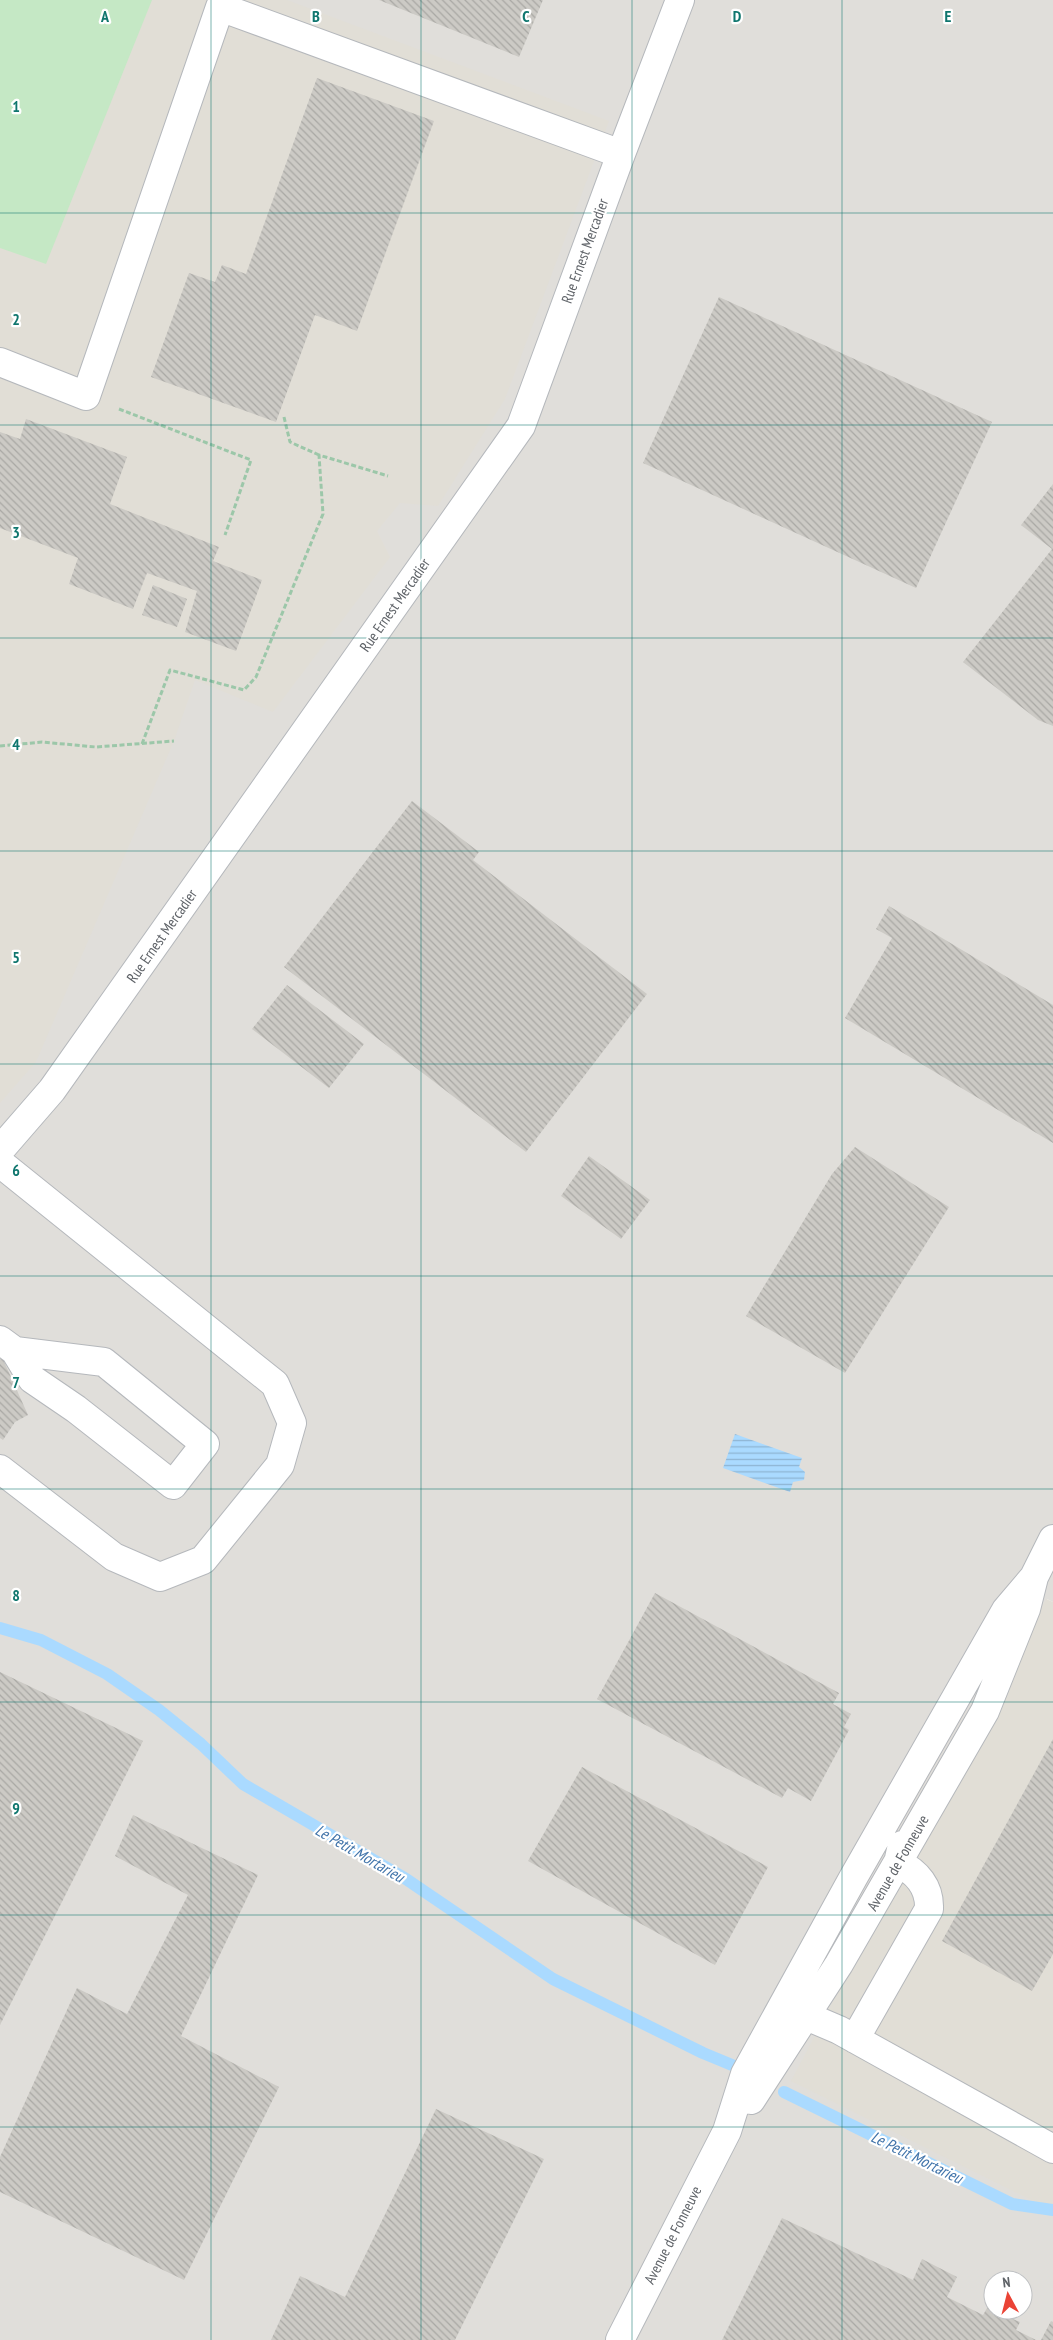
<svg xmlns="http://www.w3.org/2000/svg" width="1053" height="2340" font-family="'PT Sans Narrow',sans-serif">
<defs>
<pattern id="water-rules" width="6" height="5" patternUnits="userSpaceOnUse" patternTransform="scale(1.25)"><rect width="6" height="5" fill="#aadaff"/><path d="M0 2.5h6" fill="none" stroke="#8eb4d2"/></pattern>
<pattern id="building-back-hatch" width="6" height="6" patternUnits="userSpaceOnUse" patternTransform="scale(1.25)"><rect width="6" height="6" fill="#cccac5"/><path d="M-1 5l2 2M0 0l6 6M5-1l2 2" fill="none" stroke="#a9a8a4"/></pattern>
</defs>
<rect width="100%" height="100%" fill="#f1efe8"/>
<path fill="#e0deda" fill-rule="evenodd" d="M0 0H1053V1602L1047 1599 1045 2207 1053 2208V2340H0ZM993 2280H1023V2310H993Z"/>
<path fill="#e1ded6" d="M0 0H287L609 121 505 399 438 506 400 503 377 531 390 557 273 712 195 680 174 741 36 1062 0 1103Z
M1046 1599 1053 1602V2208L1045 2207 791 2081Z"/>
<path fill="#c5e8c5" d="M0 0H152L46 264 0 248Z"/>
<path fill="url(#water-rules)" d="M735 1434 802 1458 799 1467 805 1472 804 1480 793 1482 790 1492 723 1468Z"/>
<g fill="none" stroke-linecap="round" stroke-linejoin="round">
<path stroke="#aadaff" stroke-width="12" d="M0 1628 41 1640 107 1674 159 1710 201 1744 243 1784 406 1879 553 1979 703 2053 732 2065
M784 2092 1012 2204 1053 2210"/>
</g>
<path fill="url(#building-back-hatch)" d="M379 0H543L519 57Z
M317 78 434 121 357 331 315 315 276 422 151 377 189 273 215 282 222 265 246 274Z
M719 297 992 422 916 588 643 463Z
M26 419 127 457 110 504 219 547 213 561 262 580 236 651 185 632 197 591 147 573 133 609 69 584 78 558 0 528V432L20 439Z
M1053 484V726L1038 720 963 662 1052 549 1021 525Z
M153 585 187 599 177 627 142 615Z
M412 801 479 852 473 860 647 994 526 1152 284 967Z
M889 906 1053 1005V1143L845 1018 892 938 876 929Z
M287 985 364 1044 329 1088 252 1029Z
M855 1147 949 1207 845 1373 746 1316 832 1174Z
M589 1156 650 1200 621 1239 561 1196Z
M2 1357 28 1415 15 1422 3 1440 0 1438V1360Z
M655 1593 839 1693 833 1704 851 1714 844 1727 849 1730 811 1801 788 1788 782 1798 597 1699Z
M0 1672 143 1741 0 2025Z
M1053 1739V1954L1032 1991 942 1941Z
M582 1767 768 1867 715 1965 528 1861Z
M133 1815 258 1875 181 2036 279 2087 184 2280 0 2192V2157L77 1988 127 2014 188 1895 115 1856Z
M436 2109 544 2159 455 2340H271L300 2276 345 2297Z
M782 2218 913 2280 922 2259 957 2277 947 2297 983 2315 993 2298V2310H1015L1013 2319 1020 2322 1016 2330 1036 2340H722Z
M1051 2321 1053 2322V2340H1041Z"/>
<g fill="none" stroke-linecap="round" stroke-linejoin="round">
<defs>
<path id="minor" d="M0 362 86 396 220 7 621 154
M0 1150 52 1090 521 426 621 154 680 0
M0 1163 275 1384 292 1423 280 1465 203 1560 160 1577 114 1557 0 1469
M0 1340 15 1351 32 1379 76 1409 173 1485 205 1444 104 1362 15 1351
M804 2015 839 2030 1053 2149
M855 2039 929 1909C930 1887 917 1872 898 1863L902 1845
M751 2100 839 1964 985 1711 1026 1609 1034 1577 1053 1539
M620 2340 727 2131 745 2074 853 1878 1006 1610 1034 1577"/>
</defs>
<use href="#minor" stroke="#b5b8bc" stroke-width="30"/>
<path stroke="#9cc7a9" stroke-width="3" stroke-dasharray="5 2.5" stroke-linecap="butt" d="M119 409 251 460 225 535
M284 417 290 442 319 455
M142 744 170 670 244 690 256 677 323 514 319 455 388 476
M0 746 42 742 96 747 174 741"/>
<use href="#minor" stroke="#fff" stroke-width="28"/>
</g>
<path fill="none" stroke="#0f766e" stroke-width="1" stroke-opacity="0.55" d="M211 0V2340M421 0V2340M632 0V2340M842 0V2340M0 213H1053M0 425H1053M0 638H1053M0 851H1053M0 1064H1053M0 1276H1053M0 1489H1053M0 1702H1053M0 1915H1053M0 2127H1053"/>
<g text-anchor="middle" stroke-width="4.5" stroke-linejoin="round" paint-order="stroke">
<g font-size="15" fill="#5f6368" stroke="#fff">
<text transform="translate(585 251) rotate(-70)" y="5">Rue Ernest Mercadier</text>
<text transform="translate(395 605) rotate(-55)" y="5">Rue Ernest Mercadier</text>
<text transform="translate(162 936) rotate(-55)" y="5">Rue Ernest Mercadier</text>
<text transform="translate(898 1863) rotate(-60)" y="5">Avenue de Fonneuve</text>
<text transform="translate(673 2235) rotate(-63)" y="5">Avenue de Fonneuve</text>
</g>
<g font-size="16" font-style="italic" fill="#4174aa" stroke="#fff">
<text transform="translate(360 1853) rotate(30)" y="6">Le Petit Mortarieu</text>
<text transform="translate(917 2157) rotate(26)" y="6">Le Petit Mortarieu</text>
</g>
</g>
<g font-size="16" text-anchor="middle" font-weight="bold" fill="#0f766e" stroke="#fff" stroke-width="4.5" stroke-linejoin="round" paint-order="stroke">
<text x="105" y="22">A</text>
<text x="316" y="22">B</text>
<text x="526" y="22">C</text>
<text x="737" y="22">D</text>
<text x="948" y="22">E</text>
<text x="16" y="112">1</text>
<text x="16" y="325">2</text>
<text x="16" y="538">3</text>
<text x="16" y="750">4</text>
<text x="16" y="963">5</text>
<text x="16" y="1176">6</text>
<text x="16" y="1388">7</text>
<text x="16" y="1601">8</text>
<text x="16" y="1814">9</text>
</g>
<g transform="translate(1008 2295) rotate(353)"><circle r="24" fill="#ffffff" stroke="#bfc1c3"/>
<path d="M0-4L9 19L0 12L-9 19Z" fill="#ea4335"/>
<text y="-8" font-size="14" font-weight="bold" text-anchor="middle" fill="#5f6368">N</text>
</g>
</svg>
